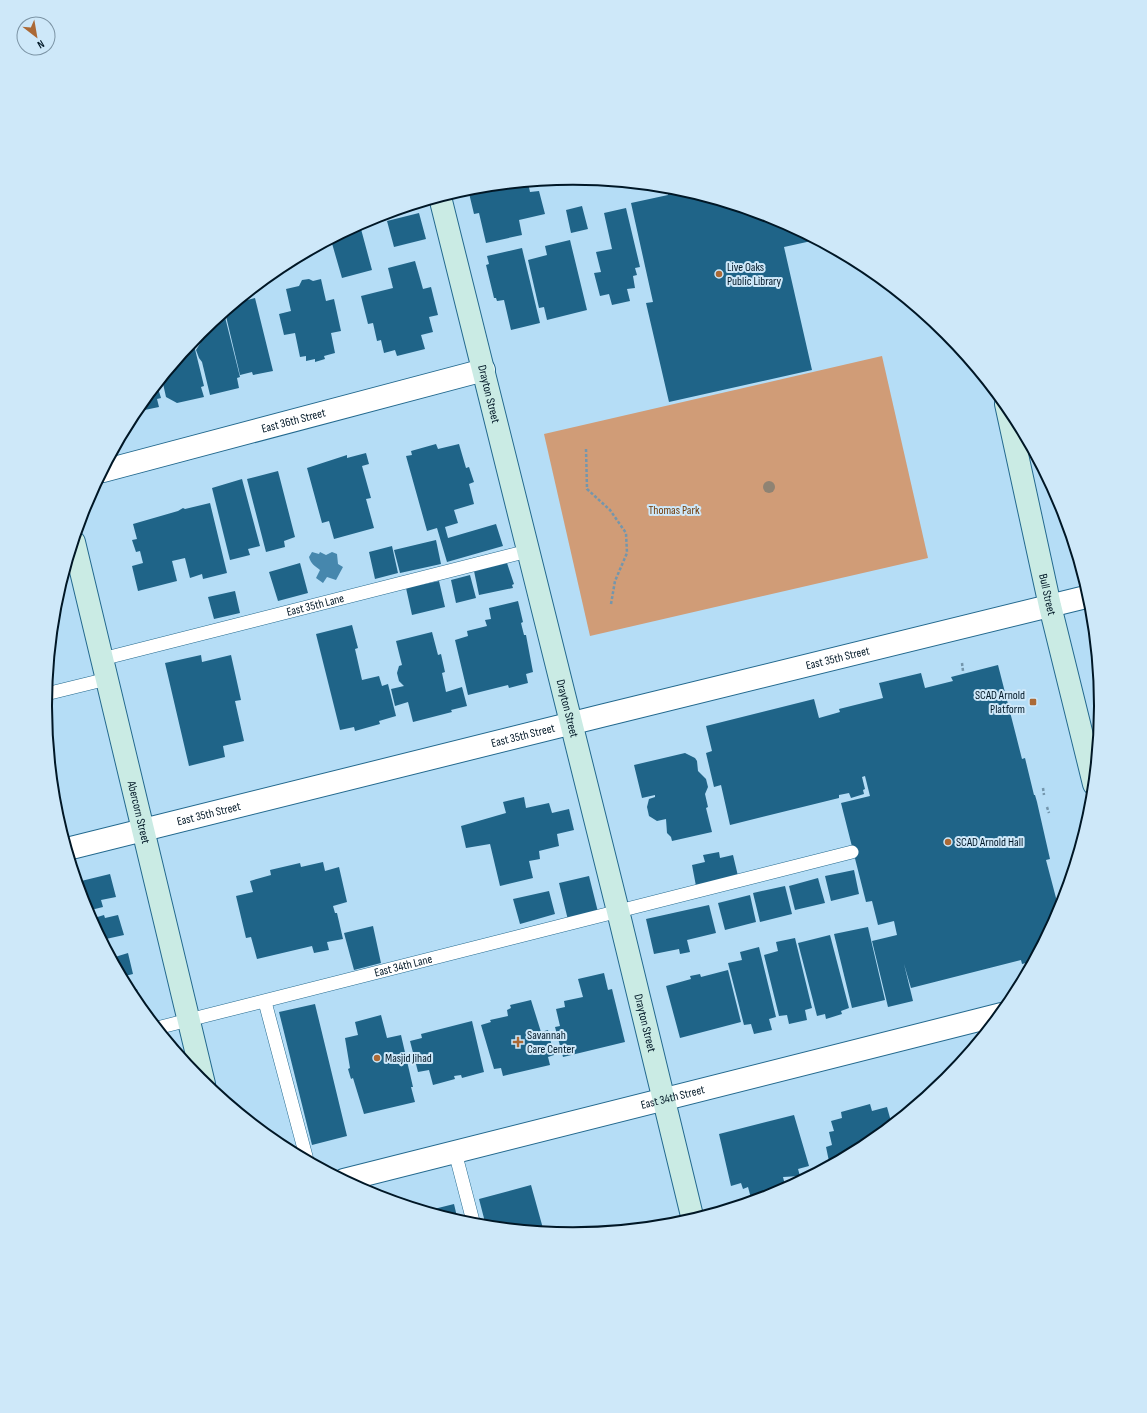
<svg xmlns="http://www.w3.org/2000/svg" width="1147" height="1413" font-family="'Sofia Sans Condensed',sans-serif">
<rect width="100%" height="100%" fill="#b5ddf6"/>
<path fill="#d09c77" d="M882 356 928 558 590 636 544 434Z"/>
<path fill="#4687ad" d="M312 552 319 554 320 552 326 555 332 552 337 554 338 564 343 567 336 580 327 577 323 583 316 578 320 570C315 566 311 564 309 557Z"/>
<path fill="#1f6488" d="M528 183 530 192 539 191 545 214 519 220 522 235 486 243 479 213 474 214 468 189Z
M667 187 677 188 776 218 816 240 784 247 812 370 669 402 646 303 653 302 631 203 668 195Z
M582 206 588 229 571 233 566 210Z
M626 208 640 267 635 268 637 275 633 276 635 288 627 289 630 301 612 305 609 294 600 296 594 273 601 272 596 252 612 249 604 213Z
M419 213 426 239 394 247 387 221Z
M361 229 372 270 342 278 331 240 341 234Z
M570 240 587 310 547 320 544 307 539 308 528 260 547 255 545 246Z
M522 248 540 323 511 330 504 300 497 301 496 298H494L486 265 489 264 487 256Z
M415 261 423 289 431 287 438 315 429 317 433 332 421 335 425 349 397 356 395 350 384 353 381 340 377 341 373 323 368 324 361 296 393 288 388 268Z
M309 279 313 281 321 279 326 301 334 299 341 331 331 333 335 353 324 356 325 359 315 362V359L306 361V356L300 357 295 333 284 335 279 314 291 311 286 289 299 286 302 280Z
M255 298 273 371 253 375 252 372 240 375 225 312 236 303Z
M224 313 240 377 237 378 239 388 210 395 202 362 199 358 196 350 201 342 199 334Z
M193 341 204 386 201 387 204 397 177 403 166 397 162 379Z
M157 385 161 398 157 399 159 407 135 412Z
M436 444 438 449 459 444 466 468 469 467 474 482 469 484 474 504 454 510 458 523 445 527 448 538 496 524 503 546 447 562 437 528 427 531 406 456 412 455 411 451Z
M366 453 369 464 362 466 371 498 366 499 374 528 334 539 329 521 322 523 307 468 347 455V458Z
M278 471 295 537 284 541 285 547 266 552 247 479Z
M242 479 260 546 248 549 250 555 230 560 212 488Z
M210 503 227 573 203 579 202 574 190 578 185 558 172 561 177 581 138 591 132 566 143 563 140 551 136 552 132 540 137 539 133 524 178 511 183 508 185 509Z
M436 540 441 564 400 573 394 550Z
M392 546 398 573 375 579 369 552Z
M300 563 308 593 278 601 269 572Z
M507 563 514 584 512 585 513 588 479 595 474 571Z
M470 575 476 598 456 603 451 580Z
M439 581 445 607 412 615 406 588Z
M235 591 240 613 214 619 208 597Z
M518 601 523 622 521 623 524 635H526L533 672 526 674 528 683 509 688 508 685 468 695 455 640 468 636 467 631 487 626 485 620 491 619 489 608Z
M352 625 358 648 355 649 362 680 379 676 382 686 388 684 396 716 379 721 380 724 355 731 354 727 340 730 316 634Z
M432 632 438 655 441 654 445 672 442 673 446 692 462 687 467 706 451 710 452 712 413 722 408 702 395 706 391 689 404 686 399 681 397 673 399 666 402 665 396 641Z
M201 655 202 662 231 655 241 700 235 701 244 741 223 746 225 757 189 766 165 663Z
M998 665 1022 759 1025 758 1034 795H1035L1037 802 1050 859 1046 860 1060 913 1034 961 1022 964 1021 960 911 988 904 964 913 1001 888 1007 872 941 897 935 894 921 878 925 872 901 866 902 841 803 870 796 865 776 862 777 865 789 863 790 864 794 851 798 849 793 839 795V798L730 825 721 785 714 787 706 753 712 751 706 726 814 699 819 718 840 712 839 709 883 698 879 683 921 673 925 688 953 681 951 677Z
M685 753 695 758 697 761 698 771 706 779 708 787 705 794 708 807 706 808 712 832 672 841 671 837 667 833 666 819 657 821 649 816 647 807 649 799 655 797V795L642 798 634 765Z
M524 797 526 808 549 803 552 813 569 809 574 830 557 834 559 846 539 851 540 859 529 861 533 878 500 886 490 844 466 848 461 826 506 813 503 802Z
M719 852 720 858 733 855 738 876 696 886 692 865 705 862 703 855Z
M323 862 325 871 339 867 347 902 333 906 335 913H337L343 939 327 942 329 950 314 953 312 946 257 959 251 937 246 938 236 896 253 892 250 881 271 875 270 870 300 863 301 867Z
M854 870 859 894 831 901 825 876Z
M110 874 116 897 101 900 103 907 87 911 77 882Z
M589 876 598 912 568 920 559 883Z
M818 878 825 903 795 910 789 886Z
M785 886 792 914 760 922 753 893Z
M549 891 555 914 520 924 513 899Z
M750 895 756 922 725 930 718 903Z
M709 905 716 933 687 940 690 952 680 954 679 949 654 954 646 919Z
M104 915 105 918 118 915 124 935 106 939 108 948H106L91 919Z
M373 926 381 963 354 970 344 933Z
M868 927 885 1000 852 1008 834 934Z
M830 935 849 1008 841 1011 842 1014 826 1019 825 1014 817 1016 798 943Z
M795 938 812 1008 805 1010 807 1020 789 1024 787 1015 779 1016 764 955 778 951 776 942Z
M759 947 776 1017 769 1019 772 1030 754 1034 751 1024 744 1025 728 963 742 960 740 952Z
M128 953 133 974 121 977 110 955 114 954 115 957Z
M728 970 741 1022 680 1038 666 986 691 979 690 976 700 974 701 977Z
M604 973 608 990 612 989 625 1042 563 1057 555 1027 560 1026 556 1009 565 1007 564 1001 583 997 578 979Z
M137 989 143 1011 129 991Z
M531 1000 541 1032 548 1030 554 1055 548 1057 550 1065 503 1076 501 1068 494 1069 481 1025 491 1022 490 1020 508 1016 507 1010 511 1008 510 1005Z
M315 1004 347 1136 312 1145 279 1012Z
M381 1015 387 1038 401 1035 413 1087H411L415 1102 364 1114 353 1078 351 1079 348 1069 350 1068 345 1038 358 1035 355 1022Z
M472 1021 484 1072 462 1078 461 1075 454 1076 455 1079 433 1085 429 1070 418 1072 410 1041 422 1038 421 1034Z
M950 1076 947 1080 938 1088 936 1080Z
M870 1104 872 1111 887 1107 892 1125 867 1146 830 1166 826 1147 832 1145 829 1132 834 1131 831 1121 842 1118 841 1112Z
M794 1115 809 1166 798 1169 800 1176 783 1177 786 1189 776 1195 752 1202 748 1187 743 1189 741 1183 731 1186 719 1134Z
M531 1185 544 1232 486 1226 479 1199Z
M454 1204 458 1221 426 1211Z"/>
<g fill="none" stroke-linecap="round" stroke-linejoin="round">
<defs>
<g id="lane">
<path id="s1" d="M102 659 528 551"/>
<path d="M46 694 107 679"/>
<path d="M265 1002 307 1160"/>
<path id="s2" d="M157 1028 852 852"/>
<path d="M455 1152 474 1225"/>
</g>
<g id="street">
<path id="s3" d="M103 471 484 370"/>
<path id="s4" d="M67 849 601 716 1090 596"/>
<path id="s5" d="M344 1180 1002 1014"/>
</g>
<g id="secondary">
<path id="s6" d="M440 197 618 911 693 1220"/>
<path id="s7" d="M1006 404 1050 606 1094 784"/>
<path id="s8" d="M74 542 204 1084"/>
</g>
</defs>
<use href="#lane" stroke="#23698e" stroke-width="14"/>
<use href="#street" stroke="#23698e" stroke-width="24"/>
<use href="#secondary" stroke="#23698e" stroke-width="24"/>
<path stroke="#7496ac" stroke-width="2.5" stroke-dasharray="3 2" stroke-linecap="butt" d="M586 449 587 489 610 510 626 533 627 553 615 581 611 604
M962 663 963 671
M1043 788 1044 795
M1047 807 1049 813"/>
<use href="#lane" stroke="#fff" stroke-width="13"/>
<use href="#street" stroke="#fff" stroke-width="22"/>
<use href="#secondary" stroke="#caebe4" stroke-width="22"/>
</g>
<circle fill="#8f8373" cx="769" cy="487" r="6"/>
<g fill="#ab6936" stroke="#cee8f9" stroke-width="1.5">
<circle cx="719" cy="274" r="4"/>
<rect x="1029" y="698" width="8" height="8" rx="2"/>
<circle cx="948" cy="842" r="4"/>
<path d="M516 1036h4v4h4v4h-4v4h-4v-4h-4v-4h4z"/>
<circle cx="377" cy="1058" r="4"/>
</g>
<g text-anchor="middle" stroke-width="4" stroke-linejoin="round" paint-order="stroke">
<g font-size="12" fill="#001726" stroke="#cee8f9" text-anchor="start">
<text x="727" y="271">Live Oaks<tspan x="727" dy="14">Public Library</tspan></text>
<text x="1025" y="699" text-anchor="end">SCAD Arnold<tspan x="1025" dy="14">Platform</tspan></text>
<text x="956" y="846">SCAD Arnold Hall</text>
<text x="527" y="1039">Savannah<tspan x="527" dy="14">Care Center</tspan></text>
<text x="385" y="1062">Masjid Jihad</text>
</g>
<g font-size="12" fill="#001726" stroke="#cee8f9">
<text dy="4" stroke="none"><textPath href="#s6" startOffset="203">Drayton Street</textPath></text>
<text dy="4" stroke="none"><textPath href="#s3" startOffset="197">East 36th Street</textPath></text>
<text dy="4" stroke="none"><textPath href="#s7" startOffset="195">Bull Street</textPath></text>
<text dy="4" stroke="none"><textPath href="#s1" startOffset="220">East 35th Lane</textPath></text>
<text dy="4" stroke="none"><textPath href="#s4" startOffset="794">East 35th Street</textPath></text>
<text dy="4" stroke="none"><textPath href="#s6" startOffset="527">Drayton Street</textPath></text>
<text dy="4" stroke="none"><textPath href="#s4" startOffset="470">East 35th Street</textPath></text>
<text dy="4" stroke="none"><textPath href="#s8" startOffset="278">Abercorn Street</textPath></text>
<text dy="4" stroke="none"><textPath href="#s4" startOffset="146">East 35th Street</textPath></text>
<text dy="4" stroke="none"><textPath href="#s2" startOffset="254">East 34th Lane</textPath></text>
<text dy="4" stroke="none"><textPath href="#s6" startOffset="851">Drayton Street</textPath></text>
<text dy="4" stroke="none"><textPath href="#s5" startOffset="339">East 34th Street</textPath></text>
</g>
<g font-size="12" fill="#703a07" stroke="#cee8f9">
<text x="674" y="514">Thomas Park</text>
</g>
</g>
<path d="M0 0H1147V1413H0ZM52 706a521 521 0 1 1 1042 0a521 521 0 1 1-1042 0Z" fill="#cee8f9" fill-rule="evenodd"/>
<path fill="none" stroke="#001726" stroke-width="2" d="M52 706a521 521 0 1 1 1042 0a521 521 0 1 1-1042 0Z"/>
<g transform="translate(36 36) rotate(149)"><circle r="19" fill="#cee8f9" stroke="#7c94a5"/>
<path d="M0-3L7 15L0 10L-7 15Z" fill="#ab6936"/>
<text y="-6" font-size="11" font-weight="bold" text-anchor="middle" fill="#001726">N</text>
</g>
</svg>
